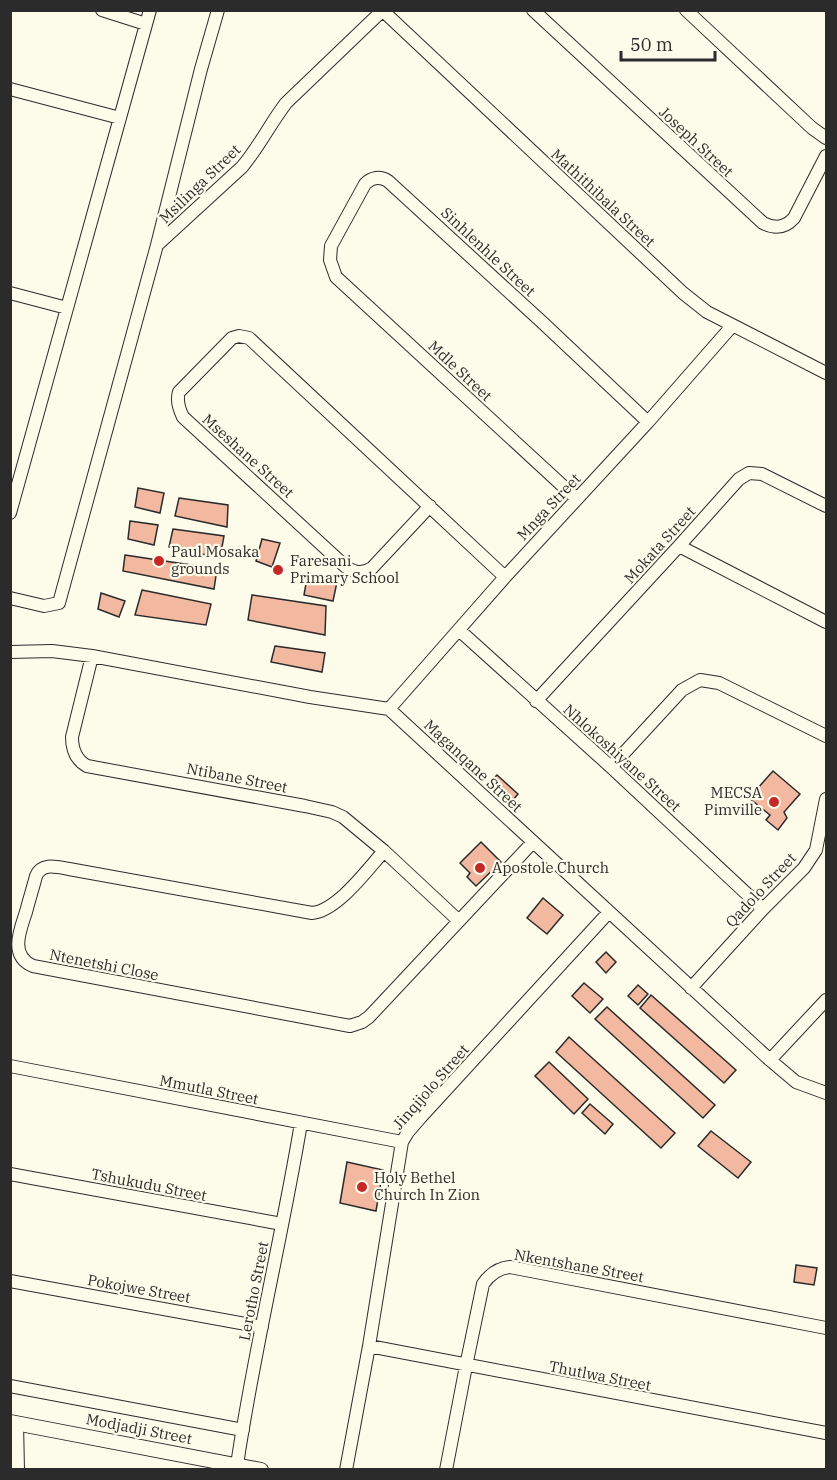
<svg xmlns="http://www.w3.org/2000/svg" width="837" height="1480" font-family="'IBM Plex Serif',serif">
<rect width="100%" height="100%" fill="#fdfbea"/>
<path fill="#f2b8a0" stroke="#2b2b2b" stroke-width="1.5" d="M138 488 164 493 160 513 135 507Z
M179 498 228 505 227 527 175 516Z
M130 521 158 525 154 545 128 539Z
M173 529 224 536 220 558 169 547Z
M262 539 280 543 272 567 256 561Z
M125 555 217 569 214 589 123 571Z
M307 578 337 582 333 601 304 595Z
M142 590 211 604 206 625 135 615Z
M101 593 125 601 119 617 98 609Z
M252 595 326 606 325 635 248 620Z
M275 646 325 653 322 672 271 662Z
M773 771 800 794 784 812 787 818 778 830 766 820 770 815 749 798Z
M497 775 518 794 513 800 491 781Z
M481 842 501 862 476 886 467 877 470 873 460 863Z
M543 898 563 915 547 934 527 918Z
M606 952 616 962 606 973 596 962Z
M584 983 603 999 590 1013 572 996Z
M638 985 648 994 638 1005 628 996Z
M651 995 736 1070 724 1083 640 1008Z
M607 1007 715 1105 703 1118 595 1019Z
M569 1037 675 1133 661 1148 556 1052Z
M549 1062 588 1099 574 1114 535 1076Z
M590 1104 613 1124 605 1134 582 1113Z
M711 1131 751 1162 738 1178 698 1146Z
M347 1162 383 1170 376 1211 340 1203Z
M796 1265 817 1268 814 1285 794 1282Z"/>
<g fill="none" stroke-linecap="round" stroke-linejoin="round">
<defs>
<path id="minor" d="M102 10 146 24
M382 10 683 293 707 312 826 373
M533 10 763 223C775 229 785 228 794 218L826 156
M686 10 812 128 826 138
M10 89 120 118
M157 245 242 167C259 147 270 124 286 103L383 10
M10 293 67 308
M577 499 336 277 330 260 331 246 365 184C372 177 380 176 388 181L543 323 648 422
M430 506 372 568C363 574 355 573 346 567L183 417C179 409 176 401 179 392L232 338 239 336 249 338 505 577
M10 513 150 10
M679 546 826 622
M10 598 44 606 59 603 157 245 201 69 218 10
M459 630 611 767 763 909
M10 652 52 651 92 656 310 697 389 709 770 1060 796 1082 826 1093
M92 656 72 737C72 749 76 760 87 766L305 806 332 812 343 817 384 851 459 921
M536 701 679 546 739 479 749 473 762 474 826 506
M389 709 505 577 648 422 732 326
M611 767 682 690 700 680 719 683 826 736
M384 851C367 870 337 911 312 913L69 869C57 867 42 862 36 876 33 888 29 900 26 912 20 930 9 956 33 966L350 1026 362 1022 369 1017 533 842
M691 988 763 909 804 868 816 850 826 799
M770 1060 826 1000
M10 1066 402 1142
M10 1174 282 1224
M10 1281 262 1327
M369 1346 826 1433
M10 1386 243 1430
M17 1423 18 1470
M237 1465C254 1350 282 1237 301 1123
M346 1470 369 1346 402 1142 408 1132 421 1117 609 912
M446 1470 466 1366 483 1284C490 1274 498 1268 510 1267L826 1328"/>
<path id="tertiary" d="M10 1422 261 1470"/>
</defs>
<use href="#minor" stroke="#2b2b2b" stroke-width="14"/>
<use href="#tertiary" stroke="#2b2b2b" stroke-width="16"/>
<use href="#minor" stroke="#fdfbea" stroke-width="12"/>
<use href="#tertiary" stroke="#fdfbea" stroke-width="14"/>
</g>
<g fill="#c62828" stroke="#fdfbea" stroke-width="2">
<circle cx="159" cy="561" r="6"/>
<circle cx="278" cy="570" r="6"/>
<circle cx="774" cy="802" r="6"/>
<circle cx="480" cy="868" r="6"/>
<circle cx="362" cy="1187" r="6"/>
</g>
<g text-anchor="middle" stroke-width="4.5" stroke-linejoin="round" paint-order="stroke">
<g font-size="15" fill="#2b2b2b" stroke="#fdfbea">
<text transform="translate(696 142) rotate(43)" y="5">Joseph Street</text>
<text transform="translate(200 184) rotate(-44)" y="5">Msilinga Street</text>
<text transform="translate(603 198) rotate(43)" y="5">Mathithibala Street</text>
<text transform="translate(488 252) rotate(43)" y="5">Sinhlenhle Street</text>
<text transform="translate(460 371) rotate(43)" y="5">Mdle Street</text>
<text transform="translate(248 456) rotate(42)" y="5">Mseshane Street</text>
<text transform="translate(549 507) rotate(-47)" y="5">Mnga Street</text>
<text transform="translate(660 545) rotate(-48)" y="5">Mokata Street</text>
<text transform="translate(622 758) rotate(42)" y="5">Nhlokoshiyane Street</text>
<text transform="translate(473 766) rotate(43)" y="5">Maganqane Street</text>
<text transform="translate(237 778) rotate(11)" y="5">Ntibane Street</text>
<text transform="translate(761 890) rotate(-47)" y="5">Qadolo Street</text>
<text transform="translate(104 965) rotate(11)" y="5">Ntenetshi Close</text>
<text transform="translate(431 1087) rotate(-49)" y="5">Jinqijolo Street</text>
<text transform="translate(209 1090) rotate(11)" y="5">Mmutla Street</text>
<text transform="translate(149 1185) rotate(11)" y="5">Tshukudu Street</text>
<text transform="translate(579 1266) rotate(10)" y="5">Nkentshane Street</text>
<text transform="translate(139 1289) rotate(10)" y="5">Pokojwe Street</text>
<text transform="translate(254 1291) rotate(-79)" y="5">Lerotho Street</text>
<text transform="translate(600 1376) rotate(11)" y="5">Thutlwa Street</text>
<text transform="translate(139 1429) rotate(11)" y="5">Modjadji Street</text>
</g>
<g font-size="15" fill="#2b2b2b" stroke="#fdfbea" text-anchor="start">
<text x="171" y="557">Paul Mosaka<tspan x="171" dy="17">grounds</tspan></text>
<text x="290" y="566">Faresani<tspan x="290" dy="17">Primary School</tspan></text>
<text x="762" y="798" text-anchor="end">MECSA<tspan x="762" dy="17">Pimville</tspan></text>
<text x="492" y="873">Apostole Church</text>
<text x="374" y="1183">Holy Bethel<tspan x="374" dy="17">Church In Zion</tspan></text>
</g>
</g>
<rect width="837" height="1480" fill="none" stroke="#2b2b2b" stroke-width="24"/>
<path d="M621 51v9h94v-9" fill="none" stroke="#2b2b2b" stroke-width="3"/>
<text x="630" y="51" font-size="18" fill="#2b2b2b" stroke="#fdfbea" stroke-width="4.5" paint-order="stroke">50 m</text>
</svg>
